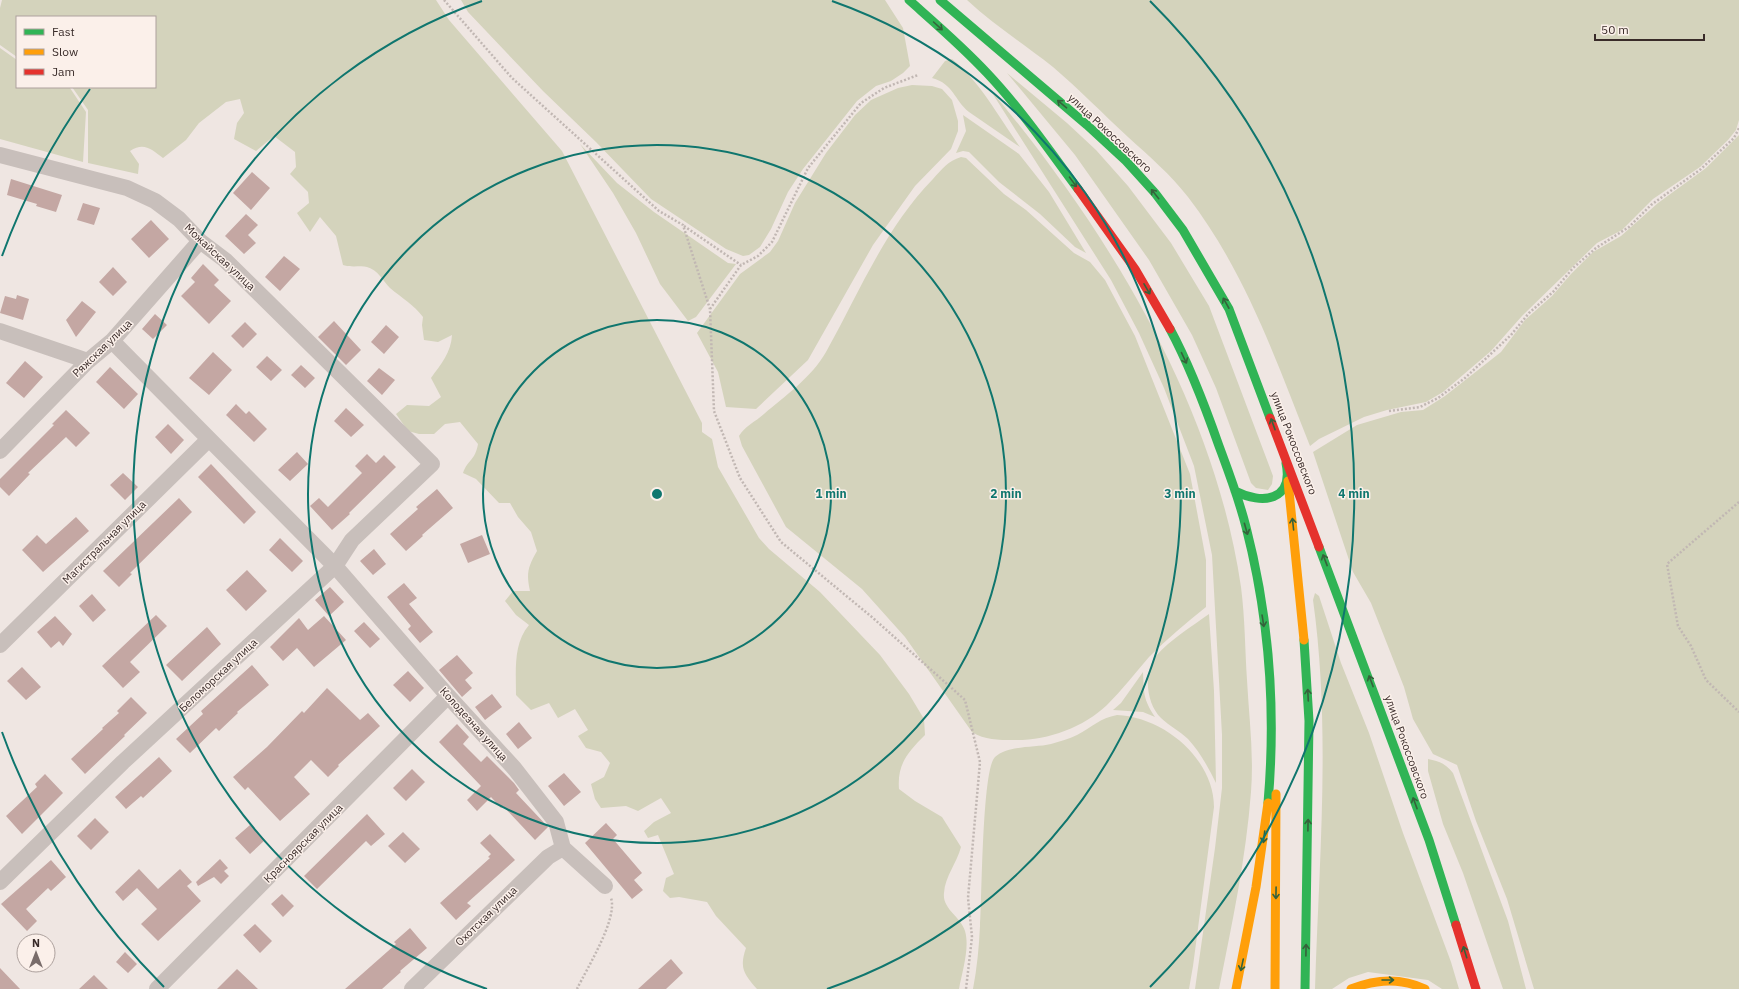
<svg xmlns="http://www.w3.org/2000/svg" width="1739" height="989" font-family="'IBM Plex Sans',sans-serif">
<rect width="100%" height="100%" fill="#efe6e2"/>
<path fill="#d4d3bc" d="M2 0H436L449 20 562 151 702 423V432L712 439 718 467 759 538 769 549 820 592 880 655 909 694 924 719 925 735C908 752 897 764 899 789L915 801 942 817 961 847C957 863 945 876 944 893 942 909 961 917 965 931 970 948 962 972 959 989H757C744 974 739 968 746 948L716 916 707 902 679 897 670 898 663 891 666 878 674 874 658 835 648 838 644 831 654 822 671 813 661 798 638 811 626 806 601 808 595 799 591 784 604 777 610 763 601 752 586 748 578 736 588 730 575 709 558 718 549 703 531 710 516 695C516 671 513 644 529 625L516 615 505 601 513 591H530C526 573 528 567 537 551L531 532 518 517 510 503H499L476 479 463 473C468 459 475 461 478 444L460 422 445 424 434 434H419L408 431 396 414 407 405 429 406 441 397 431 378C441 364 451 353 452 335L438 342 424 340 422 325 423 317C414 305 402 298 390 288 383 281 378 270 367 267 361 265 353 268 343 265L336 236 320 217 310 232 297 213 309 203 308 192 290 174 296 167 295 152 274 136 256 151 234 139 237 123 244 113 240 99 226 102 199 123 186 140 163 158C151 149 144 142 130 151L139 164 138 174 88 163V110L72 87H155V17H17V57L0 45V8Z
M461 0H885L903 28 910 66 903 73 891 81 876 86 857 101 803 169 788 192 771 229 760 247 749 255 743 256 726 249 651 199 596 142 543 91 468 12Z
M967 0H1739V120L1736 130 1728 140 1700 167 1653 199 1622 230 1597 243 1522 316 1491 351 1443 392 1426 402 1387 410 1364 417 1319 439 1310 446C1276 360 1245 271 1188 197 1171 175 1149 156 1128 137 1102 113 1080 90 1053 67 1024 44 994 25 967 0Z
M0 48 17 60V87L70 88 86 112 83 162 0 139Z
M952 59C979 80 1000 119 1020 147L969 112C954 100 954 84 932 78L945 61Z
M1007 73 1067 123 1096 150 1128 186 1171 243 1209 306 1273 476 1272 484 1268 490 1256 488 1251 483 1216 388 1192 335 1149 260 1075 155Z
M912 85 932 86 942 89 952 100 958 121V131L951 149 915 186 873 245 808 360 756 409 726 407 718 372 697 333 740 274 770 252 778 241 795 203 826 153 855 115 871 100 898 88Z
M989 88C1107 229 1214 403 1241 587 1245 618 1245 649 1247 680 1249 717 1254 755 1251 792 1246 858 1232 924 1219 989H1195L1215 848 1222 788V735L1212 555 1194 466 1164 388 1139 333 1111 280Z
M963 115 1019 154 1049 192 1086 253 1075 247 1040 214 999 182 969 152 963 151 956 153 966 131Z
M1739 135V989H1534L1507 899 1476 821 1457 765 1433 754 1413 719 1404 687 1371 603 1353 572 1313 452 1357 425 1401 412 1423 410 1445 396 1501 352 1525 320 1552 296 1571 274 1593 252 1621 236 1658 203 1706 168Z
M580 144 617 183 654 212 728 263 736 264 696 317 688 321 660 284 636 233 613 193Z
M961 157 966 158 1004 194 1026 210 1074 253 1090 262 1105 280 1135 336 1190 474 1206 560V607C1186 623 1167 639 1149 657 1135 673 1122 690 1107 705 1083 728 1046 741 1013 740 998 740 985 740 972 732L905 637 862 589 786 527 742 446 739 436C745 426 755 422 764 414 785 396 812 377 826 352 859 293 885 228 933 179 942 169 948 161 961 157Z
M1315 593 1319 596 1341 663 1369 733 1403 833 1451 962 1459 989H1442L1428 980 1368 972 1349 978 1332 989H1315C1319 860 1331 728 1313 600Z
M1209 614 1214 691 1216 783C1208 767 1200 752 1188 739 1180 731 1169 726 1161 718 1146 704 1143 671 1156 656 1171 639 1191 627 1209 614Z
M1143 672C1144 693 1143 699 1155 717L1143 712 1113 710 1121 703Z
M1117 715C1164 717 1214 759 1214 807L1193 966 1189 989H973C977 968 979 947 980 926 982 900 982 769 995 757 1008 745 1034 748 1051 744 1060 741 1069 739 1077 735 1092 727 1100 718 1117 715Z
M1428 759C1439 761 1446 764 1453 773L1508 921 1526 989H1503L1463 873 1443 824 1428 771Z"/>
<path fill="#c4a7a3" d="M252 172 270 188 251 210 233 193Z
M11 179 62 195 56 212 36 206 37 204 7 195Z
M83 203 100 208 94 225 77 220Z
M246 214 258 225 248 235 256 243 244 254 225 236Z
M151 220 169 239 149 258 131 239Z
M284 256 300 269 280 291 265 277Z
M203 264 219 280 214 285 231 301 209 324 181 296 195 282 191 278Z
M113 267 127 282 113 296 99 282Z
M17 295 29 299 23 320 0 313 5 296 16 299Z
M82 301 96 312 76 337 66 320Z
M155 314 167 325 153 339 142 329Z
M334 321 361 350 346 365 318 337Z
M245 322 257 334 243 348 231 336Z
M386 325 399 337 384 354 371 342Z
M213 352 232 370 209 395 189 378Z
M267 356 282 370 271 381 256 367Z
M25 361 43 377 24 398 6 383Z
M301 365 315 378 305 388 291 375Z
M110 367 138 394 124 409 96 382Z
M379 368 395 380 382 395 367 381Z
M236 404 246 414 249 411 267 429 254 442 226 415Z
M346 408 364 425 351 437 334 421Z
M66 410 90 433 76 447 66 437 28 473 30 474 9 496 0 487V479L54 425 52 424Z
M168 424 184 440 171 454 155 437Z
M297 452 308 464 290 481 278 470Z
M367 454 376 463 384 455 396 467 349 513 350 514 332 530 310 506 319 498 328 507 362 473 355 466Z
M211 464 256 512 244 524 198 477Z
M123 473 138 487 125 500 110 485Z
M437 489 453 508 422 535 423 536 406 551 390 534 418 509 416 507Z
M179 498 192 512 130 573 132 574 119 587 103 571Z
M76 517 89 531 43 572 22 550 37 535 46 544Z
M482 535 490 554 468 563 460 544Z
M280 538 303 561 292 572 269 550Z
M374 549 386 564 373 575 360 561Z
M247 570 267 591 246 611 226 590Z
M404 583 417 598 409 604 433 632 420 643 408 629 411 626 387 597Z
M330 587 344 602 329 616 315 600Z
M92 594 106 610 93 622 79 606Z
M156 615 167 626 130 662 140 672 123 688 102 666Z
M55 616 72 634 63 646 59 641 51 648 37 632Z
M324 616 346 640 314 667 297 648 283 661 270 647 299 618 308 630Z
M364 622 380 639 370 648 354 631Z
M207 627 221 644 182 681 166 665Z
M457 655 473 673 465 680 472 688 462 697 439 670Z
M252 665 269 685 237 712 238 713 219 731 216 728 190 753 176 739 203 714 201 711Z
M22 667 41 687 26 700 7 681Z
M408 671 424 688 410 702 393 685Z
M327 688 360 720 368 713 380 726 338 765 339 766 328 777 311 760 294 777 310 794 280 821 248 787 245 790 233 777 267 747 302 711 304 713Z
M492 694 502 707 485 720 475 707Z
M131 697 147 713 124 735 125 736 85 774 71 759 103 729 102 728 119 713 117 711Z
M519 722 532 738 518 749 506 734Z
M457 724 469 737 463 744 481 762 487 756 514 783 519 790 516 793 548 827 535 840 503 806 501 808 491 797 477 811 467 800 481 786 439 742Z
M159 757 172 771 143 798 141 796 126 809 115 797Z
M412 769 425 782 406 801 393 788Z
M564 773 581 792 564 806 548 786Z
M45 774 63 793 22 834 6 816 37 787 35 784Z
M367 814 385 834 371 846 366 841 317 889 304 876Z
M95 818 109 832 91 850 77 836Z
M606 823 617 835 613 839 642 873 634 880 643 890 632 899 585 843Z
M250 825 265 840 250 854 235 838Z
M403 832 420 849 405 863 388 846Z
M490 834 515 860 467 903 471 906 456 920 440 903 490 858 488 857 491 854 480 843Z
M220 859 228 868 224 871 229 876 221 884 214 877 198 886 196 882Z
M51 860 66 877 51 891 48 888 26 909 37 921 27 931 1 904Z
M139 869 158 889 180 869 192 882 187 886 201 901 158 941 141 924 157 909 137 888 123 901 115 892Z
M282 894 294 906 283 917 271 904Z
M255 924 272 941 260 953 243 935Z
M410 928 427 948 400 971 401 972 382 989H345L396 944 394 942Z
M125 952 137 964 128 973 116 962Z
M671 959 683 973 666 989H638Z
M0 968 20 989H0Z
M237 969 258 989H217Z
M94 975 108 989H79Z"/>
<g fill="none" stroke-linecap="round" stroke-linejoin="round">
<path stroke="#c1b7b3" stroke-width="2.5" stroke-dasharray="2 2" stroke-linecap="butt" d="M444 0 512 78 659 211 683 225 710 309 714 411 740 478 781 542 873 618 965 700 980 762 968 898 972 937 966 989
M684 226 741 265
M710 309 741 265 758 256 772 242 808 168 861 103 884 88 918 75
M1389 411 1420 407 1438 398 1465 378 1511 335 1529 313 1553 292 1573 268 1596 248 1629 227 1651 205 1701 169 1734 138 1739 128
M1739 502 1667 564 1678 626 1691 646 1706 680 1739 712
M577 989C587 968 618 919 611 898"/>
<path stroke="#c8bfbb" stroke-width="16" d="M0 155 127 188 155 201 179 219 200 241 225 260 432 464 352 540 335 566 123 762 0 882
M0 331 88 361
M112 341 335 566 448 696 514 768 556 822 563 848 605 886
M0 451 88 361 112 341 200 241
M0 645 208 440
M157 989 448 696
M412 989 548 857 563 848"/>
<path stroke="#30b455" stroke-width="9" d="M909 0C936 24 963 47 987 73 1021 109 1049 150 1078 189
M940 0 1087 125 1126 161 1155 193 1183 230 1229 309 1270 418
M1170 329C1190 366 1205 406 1219 446 1229 473 1239 499 1246 527 1269 616 1276 711 1268 803
M1235 491C1262 505 1294 501 1286 463
M1319 547 1429 840 1456 925
M1304 640 1309 721 1305 989"/>
<path stroke="#ff9f0a" stroke-width="9" d="M1288 481 1304 640
M1236 989 1256 887 1268 803
M1275 989 1276 794
M1351 989C1376 979 1400 977 1425 989"/>
<path stroke="#e5322d" stroke-width="9" d="M1078 189 1135 269 1170 329
M1270 418 1319 547
M1456 925 1476 989"/>
</g>
<defs><path id="oneway-shaft" d="M-6 0H5M1.5-3L5.5 0L1.5 3" fill="none" stroke-width="1.6" stroke-linecap="round" stroke-linejoin="round"/></defs>
<g stroke="#35623b">
<use href="#oneway-shaft" transform="translate(938 26) rotate(42)"/>
<use href="#oneway-shaft" transform="translate(1062 104) rotate(-140)"/>
<use href="#oneway-shaft" transform="translate(1073 182) rotate(54)"/>
<use href="#oneway-shaft" transform="translate(1155 194) rotate(-129)"/>
<use href="#oneway-shaft" transform="translate(1147 289) rotate(60)"/>
<use href="#oneway-shaft" transform="translate(1226 303) rotate(-119)"/>
<use href="#oneway-shaft" transform="translate(1184 358) rotate(65)"/>
<use href="#oneway-shaft" transform="translate(1273 424) rotate(-110)"/>
<use href="#oneway-shaft" transform="translate(1293 524) rotate(-96)"/>
<use href="#oneway-shaft" transform="translate(1246 529) rotate(74)"/>
<use href="#oneway-shaft" transform="translate(1325 560) rotate(-111)"/>
<use href="#oneway-shaft" transform="translate(1263 621) rotate(81)"/>
<use href="#oneway-shaft" transform="translate(1371 681) rotate(-111)"/>
<use href="#oneway-shaft" transform="translate(1308 695) rotate(-93)"/>
<use href="#oneway-shaft" transform="translate(1415 803) rotate(-110)"/>
<use href="#oneway-shaft" transform="translate(1308 825) rotate(-89)"/>
<use href="#oneway-shaft" transform="translate(1264 837) rotate(97)"/>
<use href="#oneway-shaft" transform="translate(1276 893) rotate(91)"/>
<use href="#oneway-shaft" transform="translate(1306 950) rotate(-89)"/>
<use href="#oneway-shaft" transform="translate(1465 952) rotate(-107)"/>
<use href="#oneway-shaft" transform="translate(1242 965) rotate(102)"/>
<use href="#oneway-shaft" transform="translate(1388 980)"/>
</g>
<g fill="none" stroke="#0f766e" stroke-width="2">
<circle cx="657" cy="494" r="174"/>
<circle cx="657" cy="494" r="349"/>
<path d="M487 989A523 523 0 0 1 482 1M832 1A523 523 0 0 1 827 989"/>
<path d="M164 987A697 697 0 0 1 2 732M2 256A697 697 0 0 1 90 89M1150 1A697 697 0 0 1 1150 987"/>
</g>
<g text-anchor="middle" stroke-width="3" stroke-linejoin="round" paint-order="stroke">
<g font-size="11" fill="#392b29" stroke="#fbf0ea">
<text transform="translate(1110 133) rotate(43)" y="4">улица Рокоссовского</text>
<text transform="translate(220 257) rotate(43)" y="4">Можайская улица</text>
<text transform="translate(102 348) rotate(-44)" y="4">Ряжская улица</text>
<text transform="translate(1294 443) rotate(69)" y="4">улица Рокоссовского</text>
<text transform="translate(104 542) rotate(-45)" y="4">Магистральная улица</text>
<text transform="translate(218 675) rotate(-43)" y="4">Беломорская улица</text>
<text transform="translate(474 724) rotate(48)" y="4">Колодезная улица</text>
<text transform="translate(1407 747) rotate(70)" y="4">улица Рокоссовского</text>
<text transform="translate(303 843) rotate(-45)" y="4">Красноярская улица</text>
<text transform="translate(486 916) rotate(-44)" y="4">Охотская улица</text>
</g>
</g>
<circle cx="657" cy="494" r="6" fill="#0f766e" stroke="#fbf0ea" stroke-width="2"/>
<g font-size="12" text-anchor="middle" font-weight="bold" fill="#0f766e" stroke="#fbf0ea" stroke-width="3" stroke-linejoin="round" paint-order="stroke">
<text x="831" y="498">1 min</text>
<text x="1006" y="498">2 min</text>
<text x="1180" y="498">3 min</text>
<text x="1354" y="498">4 min</text>
</g>
<rect x="16" y="16" width="140" height="72" fill="#fbf0ea" stroke="#ada19d"/>
<rect x="24" y="29" width="20" height="6" fill="#30b455" stroke="#ada19d"/>
<text x="52" y="36" font-size="12" fill="#392b29">Fast</text>
<rect x="24" y="49" width="20" height="6" fill="#ff9f0a" stroke="#ada19d"/>
<text x="52" y="56" font-size="12" fill="#392b29">Slow</text>
<rect x="24" y="69" width="20" height="6" fill="#e5322d" stroke="#ada19d"/>
<text x="52" y="76" font-size="12" fill="#392b29">Jam</text>
<g transform="translate(36 953)"><circle r="19" fill="#fbf0ea" stroke="#ada19d"/>
<path d="M0-3L7 15L0 10L-7 15Z" fill="#796c6a"/>
<text y="-6" font-size="11" font-weight="bold" text-anchor="middle" fill="#392b29">N</text>
</g>
<path d="M1595 34v6h109v-6" fill="none" stroke="#392b29" stroke-width="2"/>
<text x="1601" y="34" font-size="12" fill="#392b29" stroke="#fbf0ea" stroke-width="3" paint-order="stroke">50 m</text>
</svg>
